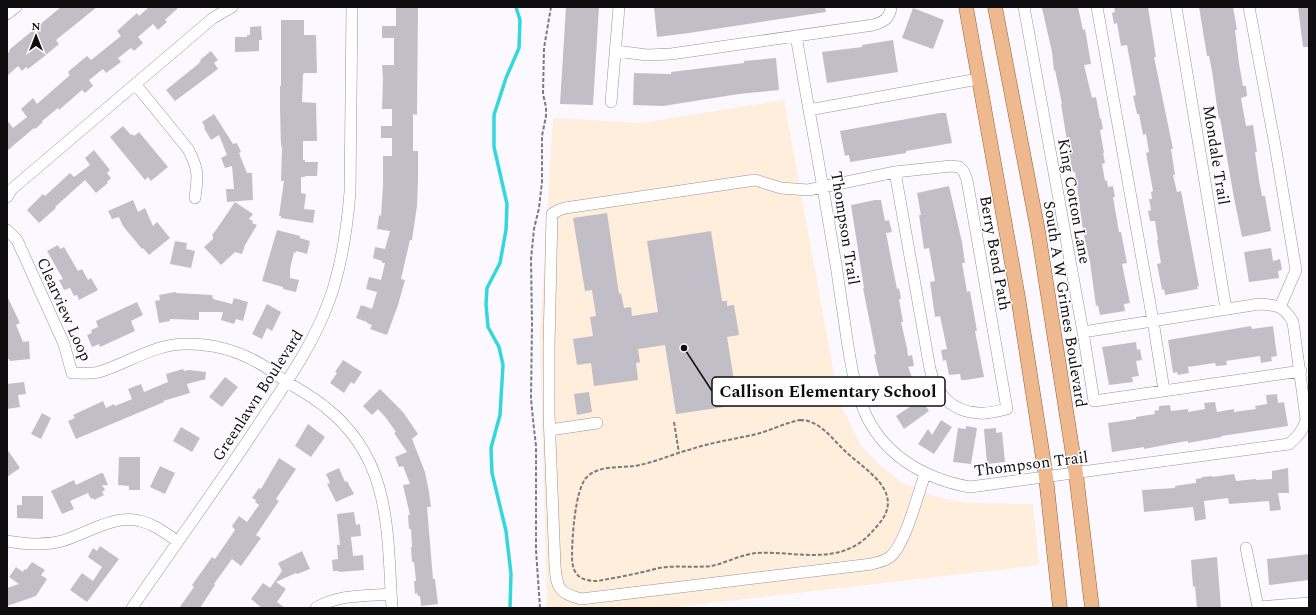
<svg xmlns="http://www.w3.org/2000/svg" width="1316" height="615" font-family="Spectral,serif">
<rect width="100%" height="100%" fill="#fbf9ff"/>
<path fill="#feeedb" d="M784 100 839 402 862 447 882 467 901 482 936 497 966 503 1033 504 1039 565 666 608H547L540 333 553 118 642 123Z"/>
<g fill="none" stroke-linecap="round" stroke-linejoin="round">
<path stroke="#34d7de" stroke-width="3.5" d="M510 608 511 574 506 531 492 473 491 448 500 415 503 365 499 347 488 327 486 304 487 288 500 263 506 230 507 204 494 147V115L506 78 519 48 520 20 516 7"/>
</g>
<path fill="#c1bec8" d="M61 7H97L56 40 59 44 46 55 28 69 26 67 22 71 18 66 7 76V54L10 51 9 50Z
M149 7H179L165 20 167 22 158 30 153 24 138 37 143 43 134 51 131 48 118 58 121 62 106 73 103 69 89 80 93 86 85 93 82 90 59 110 58 108 42 121 43 122 35 129 34 128 7 151V120L13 128 27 117 21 109 33 98 37 104 70 75 68 73 69 71 87 56 91 60 121 36 117 31 137 13 139 16Z
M396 7H418L417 115 413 114V151H418V181L417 206 412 240H410L401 279 405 280 398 305 387 335 370 329 372 325 367 323V322L356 318 361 305 372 309 377 292 366 289 369 277 381 280 385 263H382V261L373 258 375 247 385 249 390 231 377 229 379 215 381 216 383 185V156H392V138H381V126H392V109H382L383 79 382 65H394V38H382V26H396Z
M566 7H599L593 105 560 104Z
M654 7H825L826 12 689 33 657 37Z
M1047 7H1078L1083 30 1085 29 1091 64 1084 65 1092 98 1096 97 1100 119 1101 118 1103 129 1100 130 1104 153H1103L1105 163 1102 164 1105 181 1107 180 1108 187 1113 186 1115 197H1113L1119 232H1121L1127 263 1122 264 1130 303 1124 304 1125 311 1100 315 1098 305 1096 306 1090 262 1083 231 1078 193 1075 172H1073L1070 159 1061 104H1062L1055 70 1054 71 1052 52 1042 8Z
M1114 7H1148L1156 57H1154L1173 149H1171L1175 175H1173L1177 192 1181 191 1199 286 1197 287 1198 289 1165 295 1164 289 1162 290 1157 264 1161 263 1157 240H1158L1155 221H1150L1148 211 1151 210 1149 199H1152L1151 192 1153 191 1146 153 1149 152 1146 134 1143 135 1139 114H1137L1133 96 1136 95 1127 45 1121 46 1117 23 1114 24 1112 13 1115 12Z
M1199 7H1233L1237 30H1235L1239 63 1243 86H1246L1247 96 1241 98 1246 126 1253 125 1257 152H1255L1259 180 1262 196H1265L1271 231 1242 237 1234 198 1220 118 1219 119 1217 107 1212 71 1209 56H1207Z
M1298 7H1309V47H1303Z
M913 8 944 20 933 49 902 38Z
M281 20H304V35H316L317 73H304L303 75 302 102 316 103 317 141H303V160H305V162H318L317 176H305V177H301V193L306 194 304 209 315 210 313 223 281 218V216H279L284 181H281L282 146H281L280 110V86H281Z
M261 26 262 40H259V51L235 52V37H247V35H250V27Z
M893 40 898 72 827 83 822 52 862 47V45Z
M211 51 218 60 214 63 218 69 175 101 166 90 197 65 201 61 200 60Z
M776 58 779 90 739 94 663 106 633 105 634 73 671 74V72L744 63V61Z
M940 113H946L952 143 906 151V153L850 162 849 155 845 156 840 131Z
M214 114 233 144 237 143 241 152 239 153 247 173H252L253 200 227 202 226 189H234L232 166 225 168 221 158 227 155 219 135 211 140 204 128 205 127 202 122Z
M123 126 131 135 132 134 134 136 139 132 168 167 151 181 148 177 145 180 110 137Z
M94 150 110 170 107 173 111 178 107 182 108 183 96 193 85 180 55 207 56 208 39 223 27 210 43 194 45 196 70 173 74 177 90 165 85 158Z
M949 186 962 242 965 263H962L967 292 970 291 977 331H975L984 377 966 380H961L960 374 949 375 946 360 943 361 941 350 947 349 940 316 935 317 930 282 935 281 929 248 924 249 919 215H921L917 193Z
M133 200 138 212 145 208 153 226 157 222 170 238 149 255 143 248 142 249 123 226 119 217 112 219 108 211Z
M875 200H881L885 221 889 220 892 232 886 233 897 289 899 288 901 299H899L903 322H901L907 348 908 356 912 355 914 366 908 367 917 390 886 401 882 391 884 390 878 373 874 355 876 354 863 288H864L851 205Z
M235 202 253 214 249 219 253 221 252 223 257 225 245 245 242 254 235 252 221 265 204 247 213 239V236L212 235 216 230Z
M607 213 619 294 621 293 624 308 631 307 632 316 658 312 647 241 711 231 722 301H727V306L734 305 739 335 727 337 738 405 676 414 665 345 638 349 640 362 636 363 638 380 594 386 591 363 577 365 573 339 593 336 590 317 596 316 592 290 585 291 573 218Z
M277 230 300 236V238L310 241 307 254 296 251V253L294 252 290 269V278L299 280 296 292 283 289V287L262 281Z
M175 241 187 243 186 249 195 251 191 268 170 264Z
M58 245 60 249 64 247 78 271 82 269 88 280 91 278 98 290 79 300 77 295 74 296 70 288 64 290 59 280 63 279 47 251Z
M1271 248 1273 261 1280 259 1282 270 1278 271 1279 278 1249 282 1244 252Z
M175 292 176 293 212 295 213 299 232 304 234 298 248 302 243 321 236 319 234 324 221 320 223 312H199V320L170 319V321L159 323 155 301 160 300 159 295Z
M7 296 20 323 16 325 23 342 29 341 30 359 10 361 9 359H7Z
M137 302 143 315 131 321 135 331 100 347 99 344 92 347 87 335 92 333 91 330 98 327 96 321Z
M267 304 281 312 272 331 267 328 262 339 252 334Z
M1251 326 1252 329 1273 326 1277 356 1271 357 1272 361 1261 363 1260 356 1226 361 1227 365 1216 366 1215 363 1188 367 1189 373 1178 375 1177 372 1173 373 1168 340Z
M1136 342 1137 350 1140 349 1142 360 1136 361 1139 376 1132 377 1133 382 1109 385 1102 347Z
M343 360 362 372 354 384 351 382 344 393 330 383 337 373 335 372Z
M183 369 184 371 189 370 206 372 205 380H202L187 384 190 393 163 401 164 402 76 439 68 421 75 418 73 415 103 401 106 408 114 404 115 406 132 399 128 389 141 384 144 392 168 382 166 374Z
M225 377 238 387 222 407 209 397Z
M24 382 26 394 18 395 20 407 7 409V384Z
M380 389 403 412 418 434 412 439 425 472 429 492 431 507H427L433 579H435L438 604 421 606 420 596H418L417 593 415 594 414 581H416L414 562H412L411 547H412L411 529H409L408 515H410L403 485 410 484 403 466 399 467 395 457 407 452 394 433 396 432 386 418 378 409 372 415 363 406Z
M589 392 592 412 577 415 574 394Z
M1277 394 1278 403 1284 402 1288 426 1221 436 1222 437 1199 441 1188 443V441L1181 442 1144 449V447L1112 452 1108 423 1136 419V417L1155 414 1154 411 1159 410V406L1170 405 1171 411 1188 409V412L1205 409 1204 403 1215 402 1217 412 1234 409V412L1256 409 1255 406 1267 404 1266 395Z
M920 400 922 403 923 402 929 411 904 429 896 416Z
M42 413 51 418 41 439 31 434Z
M941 420 952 427 934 454 918 444 928 429 932 435Z
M308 424 325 437 311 457 295 446Z
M966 426 977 428 971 464 953 462 958 428 966 429Z
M181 427 200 438 192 452 173 441Z
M996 428V433L1002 432 1005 462 987 464 984 429Z
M7 449 20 468 7 477Z
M119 457H140V490H129V486L118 485Z
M279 458 296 469 276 499 279 501 256 535 261 538 241 566 232 559 214 584 215 585 200 608H179L194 587 192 585 212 557 215 559 235 530 232 526 239 516 247 522 259 505 255 502 256 500 252 498 259 488 261 489Z
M160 466 175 473 165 494 150 487Z
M339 468 345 482 347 481 354 494 336 502 327 484 330 483 326 474Z
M1288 468 1289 493H1278L1281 510 1270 511 1269 501 1229 504 1228 498 1204 501 1206 519 1195 521 1193 507 1144 512 1142 490 1175 488V486L1181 485 1196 483V479L1202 478V477L1212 476V477L1234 474 1236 481 1256 479V480L1272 479V471Z
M101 473H103L108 485H102L105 490 102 492 104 495 94 500 93 498 91 499 88 493 70 501 74 509 62 514 51 491 74 480 76 485Z
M22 496H43V519L17 518V505H22Z
M354 512 356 525 360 524 361 536 351 537 353 556 363 555 364 570 339 572V571H333L332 560 338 559 337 545H340L337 514Z
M100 546 119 559 87 602 70 590 82 573 93 581 102 567 88 557 93 548 97 551Z
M302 551 310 569 297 574 296 573 276 582 286 589 277 602 285 608H262L251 599 263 583 270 588 282 571 278 563Z
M1309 554V580L1269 585 1267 559Z
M1217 557 1221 608H1197L1195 586 1193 587 1191 560Z
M32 562 45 570 41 575 47 579 36 596 7 606V588L19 584 9 577 16 567 23 572 24 569 26 570Z"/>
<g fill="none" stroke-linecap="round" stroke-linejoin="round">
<defs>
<path id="minor" d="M1024 7 1083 332 1094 401 1301 371
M1097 7 1153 321 1164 390
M1176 7 1226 309
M1249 7 1275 145 1296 270 1280 307
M7 14 16 7
M796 36 809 110
M616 51 647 55 671 54 873 25C883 22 890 19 891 7
M978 79 809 110C819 164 828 217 837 271 840 294 844 317 847 340 851 363 854 386 863 408 881 454 924 479 970 487L1289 444C1297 437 1304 430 1306 419L1293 322C1284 306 1277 305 1259 304L1083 332
M136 85 188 149C199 170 198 175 195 198
M611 102 619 7
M895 172 930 369C936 394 952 412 979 413 989 414 998 411 1007 409L967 180 964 172 959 167 951 166 895 172 808 190 781 188 755 180 565 208 559 210 552 214 549 345V414L555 566C557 589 558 592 581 599L872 564C878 562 885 561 890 557 905 545 918 494 925 474
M7 197 12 189 213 18 232 7
M7 230 17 240 64 344 72 373C81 373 91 374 99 372 129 363 155 343 188 344 216 344 244 353 267 368 274 373 280 378 287 382 300 390 313 397 325 407 392 459 387 532 392 608
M550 430 597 423
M7 541C25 544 43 546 62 541 86 534 114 514 140 521 154 524 165 533 177 541
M1246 548 1258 607 1309 603
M132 608C174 546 219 485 260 422 286 383 313 345 329 301 342 266 347 229 350 192L352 7
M316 608C338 594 366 596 391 594"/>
<path id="major" d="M966 7 1018 297 1046 477 1060 608
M995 7 1038 231 1076 474 1092 608"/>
</defs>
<use href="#minor" stroke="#95939b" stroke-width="12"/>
<use href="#major" stroke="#995f32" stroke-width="15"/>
<path stroke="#7b797e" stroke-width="2" stroke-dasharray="4 2" stroke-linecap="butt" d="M800 420C820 420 832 439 846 452 868 472 906 493 878 525 872 532 866 539 858 544 828 563 791 551 757 553 742 554 726 563 711 566 694 568 676 565 659 568 655 569 651 570 647 571 631 575 614 578 597 581 579 581 572 574 572 556 572 539 575 488 587 477 599 465 619 468 634 466 654 463 672 454 692 449 713 442 735 439 757 434 771 430 785 423 800 420Z
M674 422 679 453
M540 608 536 550V446L534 429 531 399 532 323 531 259 534 229 539 208 542 182V136L546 116V107L543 94 544 48 551 7"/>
<use href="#minor" stroke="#fff" stroke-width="11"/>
<use href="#major" stroke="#efb98f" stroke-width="14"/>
</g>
<g text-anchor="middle" stroke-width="3" stroke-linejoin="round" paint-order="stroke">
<g font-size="16" fill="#0e0d10" stroke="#fff">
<text transform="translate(1217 155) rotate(81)" y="6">Mondale Trail</text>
<text transform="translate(1075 201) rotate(80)" y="6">King Cotton Lane</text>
<text transform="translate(846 228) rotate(81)" y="6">Thompson Trail</text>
<text transform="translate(996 253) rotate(80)" y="6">Berry Bend Path</text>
<text transform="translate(1066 304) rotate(81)" y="6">South A W Grimes Boulevard</text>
<text transform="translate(65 309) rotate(66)" y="6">Clearview Loop</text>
<text transform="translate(257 395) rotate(-57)" y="6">Greenlawn Boulevard</text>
<text transform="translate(1031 463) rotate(-7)" y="6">Thompson Trail</text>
</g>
</g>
<path fill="none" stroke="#0e0d10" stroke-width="1.5" d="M684 348L712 391"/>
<circle fill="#0e0d10" stroke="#fff" stroke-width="1.5" cx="684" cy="348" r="4"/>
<rect fill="#fff" stroke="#0e0d10" stroke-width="1.5" x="712" y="377" width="233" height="29" rx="4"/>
<g font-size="17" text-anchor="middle" font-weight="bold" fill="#0e0d10">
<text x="828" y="397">Callison Elementary School</text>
</g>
<rect width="1316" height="615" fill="none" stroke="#0e0d10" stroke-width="16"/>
<g transform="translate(36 36)" stroke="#ffffff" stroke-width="3" paint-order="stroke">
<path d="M0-3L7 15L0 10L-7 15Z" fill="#0e0d10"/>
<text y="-6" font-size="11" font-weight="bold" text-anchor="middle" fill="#0e0d10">N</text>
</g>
</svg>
